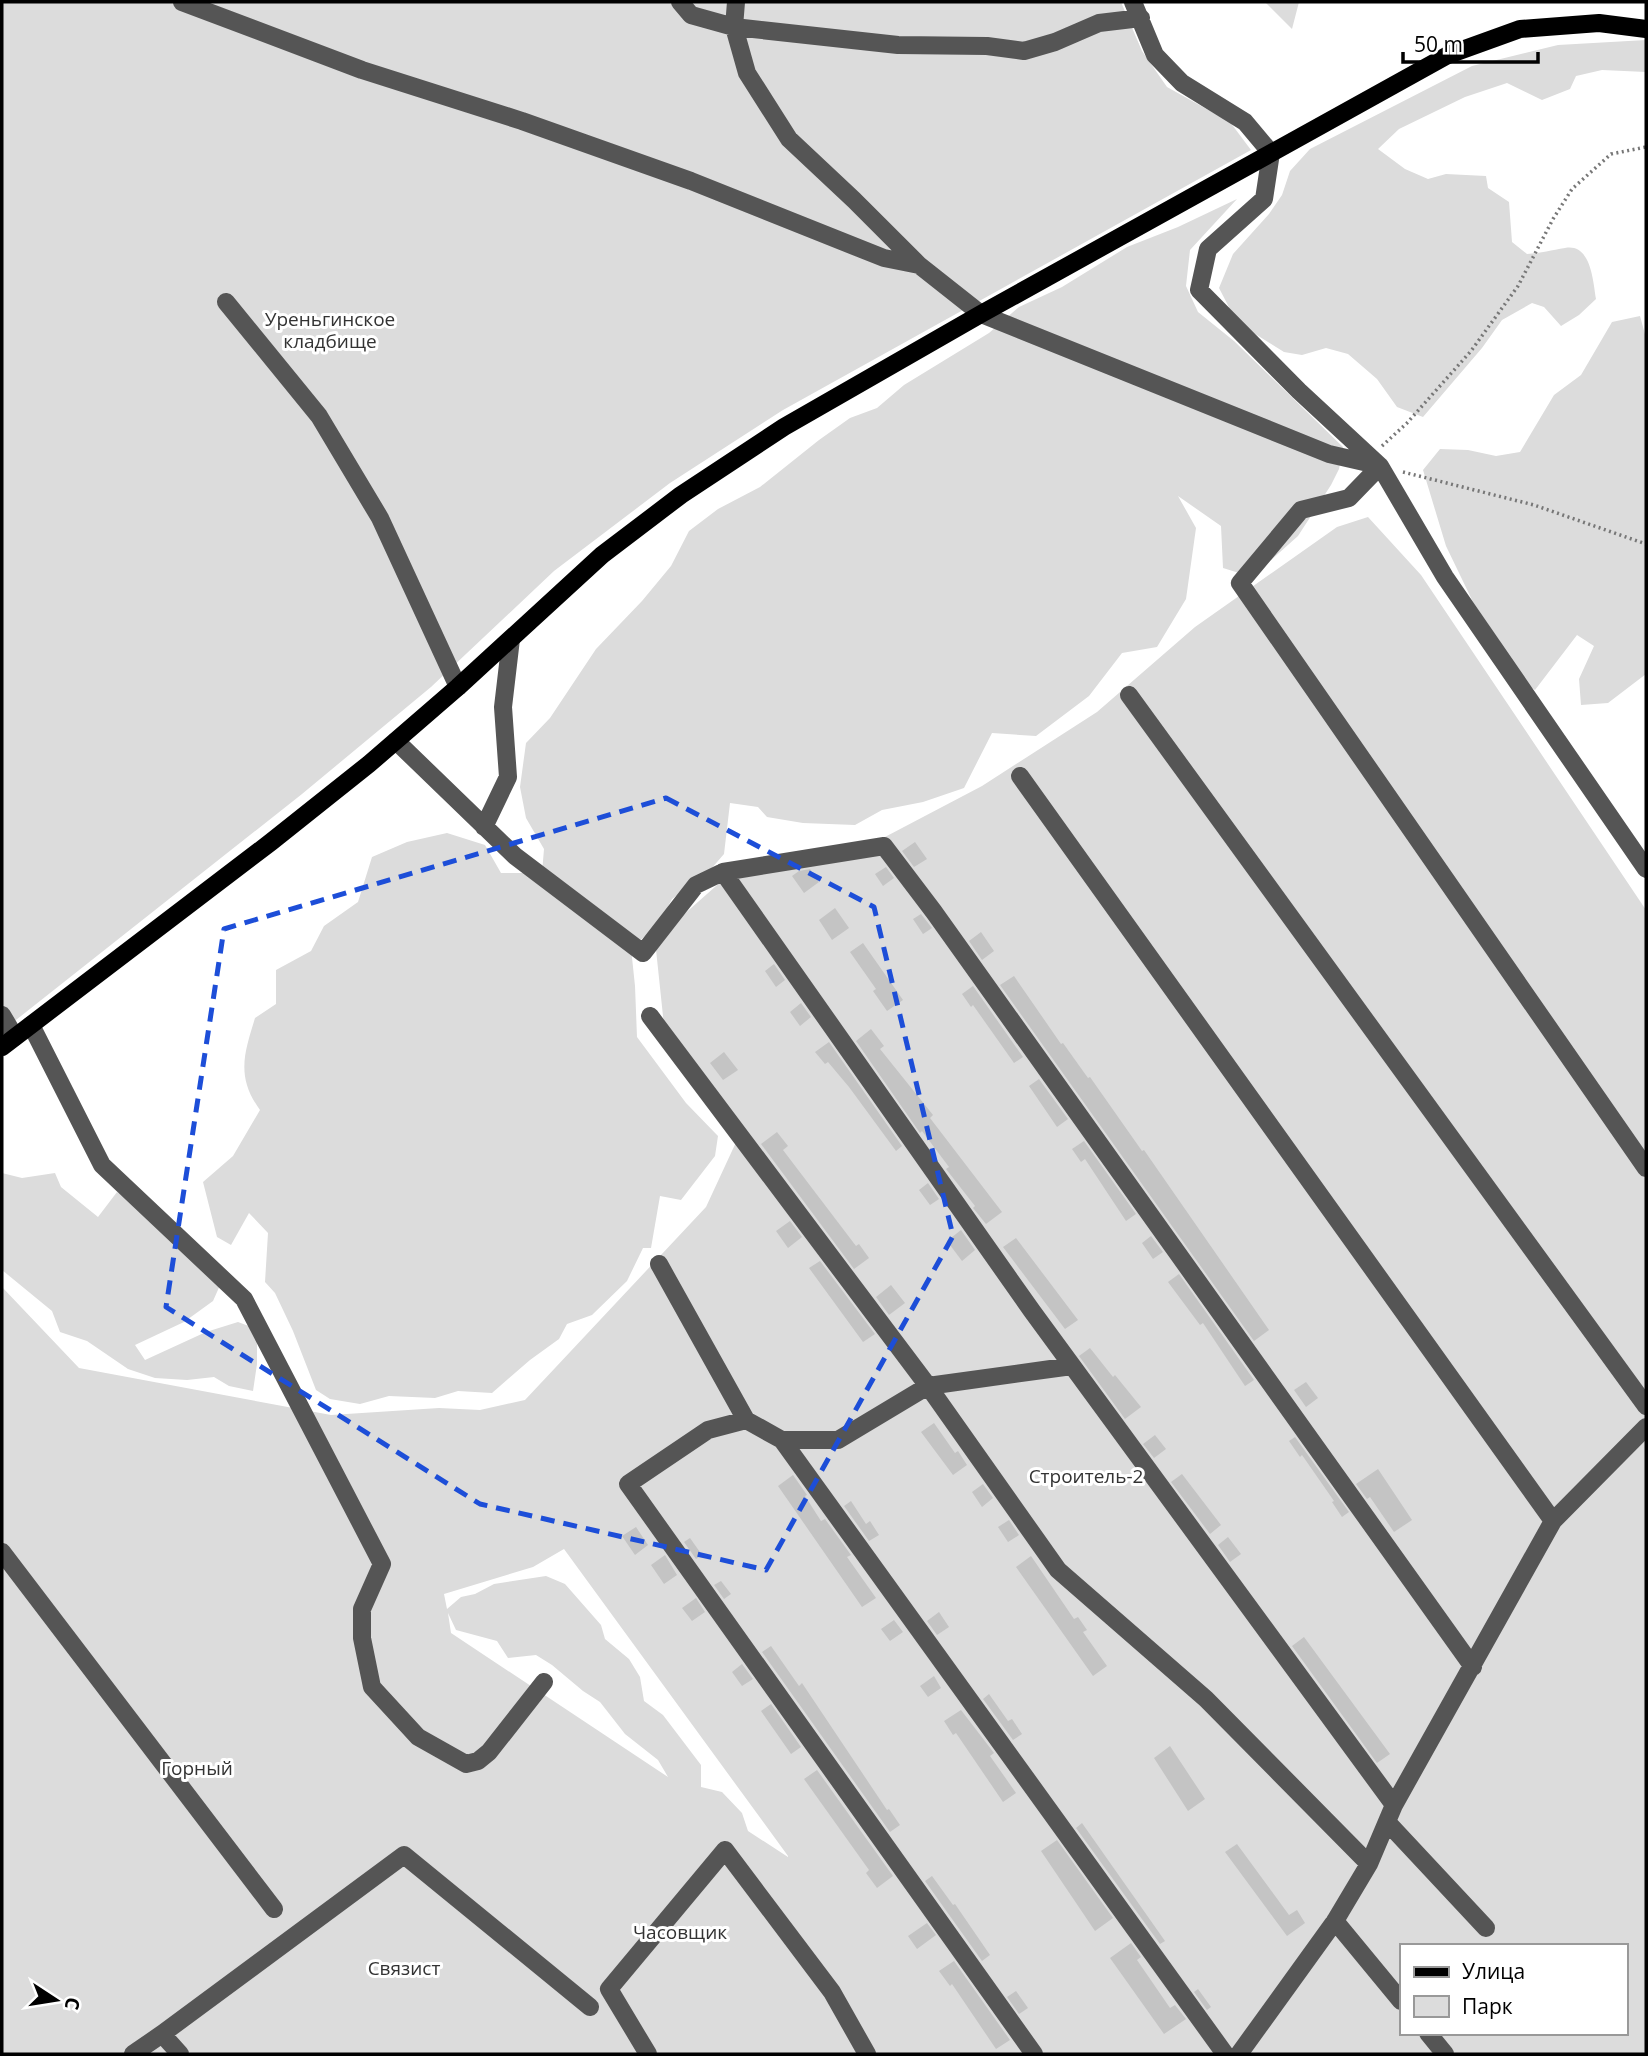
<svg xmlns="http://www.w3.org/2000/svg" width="1648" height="2056" font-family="'Open Sans',sans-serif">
<rect width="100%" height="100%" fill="#fff"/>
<path fill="#dcdcdc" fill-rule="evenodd" d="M2 2H1121L1142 51 1167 87 1230 122 1251 150 783 410 670 483 554 571 431 687 302 794 2 1031Z
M1265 2H1299L1292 29Z
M1646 40V72L1602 70 1576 76 1570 89 1542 100 1507 83 1465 97 1399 129 1378 149 1405 169 1428 179 1446 174 1486 176 1488 188 1509 202 1512 242 1527 254C1541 253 1552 250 1565 248 1591 243 1593 281 1596 299L1579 315 1561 326 1544 307 1532 303 1502 320 1482 348 1423 417 1397 407 1377 379 1348 354 1326 348 1302 355 1284 352 1252 332 1232 313 1219 288 1233 254 1269 214 1282 195 1290 171 1310 149 1472 66 1558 45Z
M1237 199 1190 250 1186 286 1198 312 1234 341 1343 447 1339 469 1331 485 1298 536 1252 577 1223 568 1221 526 1178 496 1196 528 1186 599 1157 647 1122 653 1089 696 1036 736 992 733 964 788 923 802 882 810 855 825 803 823 767 817 758 807 730 803 724 854 711 869 672 899 658 925 631 948 635 986 637 1037 686 1103 718 1136 715 1156 681 1200 660 1196 651 1248H643L627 1281 592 1315 567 1324 559 1339 530 1360 492 1393 458 1391 435 1398 389 1396 360 1404 330 1399 316 1390 293 1331 275 1293 265 1282 268 1233 249 1213 231 1245 217 1237 203 1182 233 1156 260 1110C236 1077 244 1054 255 1018L276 1004V970L311 951 324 926 358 902 372 857 407 842 447 833 485 845 501 873H542L544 849 526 818 520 787 526 743 550 718 596 649 642 601 671 566 689 531 718 509 760 487 819 440 850 418 877 408 904 385 989 333 1019 307 1062 287 1127 247 1178 227Z
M1640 316 1646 338V674L1608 703 1581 705 1579 679 1594 646 1577 635 1535 690 1512 673 1501 643 1473 602 1446 546 1423 470 1440 449 1468 450 1496 456 1520 452 1554 395 1581 375 1612 322Z
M1368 517 1421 575 1646 910V2054H2V1287L79 1368 331 1415 439 1408 480 1410 525 1400 706 1207 738 1138 665 1035 655 940 742 863 864 848 982 786 1097 712 1195 627 1337 527ZM564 1549 788 1856V1857L748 1831 742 1813 722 1792 701 1787V1765L663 1715 644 1701 640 1677 629 1659 605 1639 601 1625 565 1584 546 1576 494 1584 475 1594 461 1597 447 1609 444 1594 533 1567ZM448 1613 456 1630 497 1641 508 1658 536 1655 552 1665 583 1691 600 1702 625 1734 658 1760 668 1777 451 1633ZM1401 1946H1625V2033H1401Z
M2 1173 22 1178 55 1173 61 1187 98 1217 117 1192 225 1274 213 1301 184 1322 135 1345 145 1360 206 1332 238 1322 257 1329V1364L253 1391 229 1386 214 1377 187 1380 155 1378 128 1369 87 1341 60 1332 52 1311 2 1270Z"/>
<path fill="#c4c4c4" d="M915 842 927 859 914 867 902 851Z
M886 867 894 878 883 886 875 874Z
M810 869 819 882 804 893 792 876 799 871Z
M835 908 849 928 832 940 819 920Z
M921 914 932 928 923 934 913 919Z
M981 932 994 951 982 960 969 941Z
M863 943 903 1000 887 1011 873 991 876 989 850 952Z
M774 964 785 980 776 987 765 971Z
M1014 976 1061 1044 1063 1043 1088 1078 1090 1077 1142 1151 1144 1150 1269 1330 1254 1341 1000 985Z
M973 986 1023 1057 1014 1063 973 1005 971 1007 962 994Z
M801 1003 811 1017 800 1026 790 1012Z
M871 1029 884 1046 880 1049 933 1115 930 1118 1002 1212 986 1224 973 1208 975 1206 946 1169 949 1167 922 1131 920 1133 856 1041Z
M829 1042 902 1146 896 1151 849 1087 828 1062 825 1064 815 1052Z
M724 1052 738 1070 723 1080 710 1063Z
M1039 1079 1068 1119 1057 1127 1029 1086Z
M777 1132 788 1146 783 1150 856 1246 859 1244 869 1258 854 1269 761 1144Z
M1084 1141 1136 1214 1126 1221 1085 1159 1081 1162 1072 1149Z
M928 1183 939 1199 930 1205 919 1190Z
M790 1221 802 1237 788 1248 776 1231Z
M961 1230 975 1250 962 1261 947 1241Z
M1151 1236 1163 1252 1153 1259 1142 1243Z
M1016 1238 1078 1320 1065 1329 1003 1247Z
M820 1261 875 1334 863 1342 809 1268Z
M1179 1274 1254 1380 1245 1386 1203 1323 1200 1325 1168 1282Z
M891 1285 905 1303 889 1315 876 1297Z
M1090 1348 1113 1377 1115 1375 1141 1407 1125 1419 1079 1356Z
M1306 1382 1318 1398 1306 1407 1294 1390Z
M934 1423 955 1453 958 1451 967 1465 953 1475 921 1432Z
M1155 1435 1166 1449 1154 1458 1143 1444Z
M1295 1437 1349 1512 1342 1517 1332 1502 1334 1501 1302 1455 1300 1457 1289 1441Z
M1378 1469 1412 1520 1394 1532 1370 1497 1367 1499 1356 1484Z
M1182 1474 1221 1525 1210 1534 1171 1482Z
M793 1475 807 1495 805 1496 821 1521 825 1519 851 1555 847 1557 876 1598 862 1607 778 1486Z
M983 1484 993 1498 982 1507 972 1492Z
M851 1501 866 1524 870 1521 879 1535 869 1541 844 1506Z
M1009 1520 1019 1535 1008 1542 998 1527Z
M636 1527 648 1545 635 1555 622 1536Z
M1228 1537 1241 1554 1230 1562 1218 1545Z
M690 1538 702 1555 696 1559 684 1542Z
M665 1555 677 1575 664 1584 651 1565Z
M1031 1556 1074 1619 1078 1617 1087 1630 1083 1632 1107 1666 1093 1676 1016 1567Z
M721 1581 731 1594 724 1599 714 1585Z
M696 1598 705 1612 692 1621 682 1608Z
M939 1612 949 1627 937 1635 927 1621Z
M894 1620 903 1632 890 1641 881 1629Z
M1304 1637 1390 1754 1377 1763 1292 1646Z
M771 1646 799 1686 802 1683 887 1810 889 1809 900 1825 890 1832 762 1652Z
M742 1664 753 1679 742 1686 732 1672Z
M934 1676 941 1688 928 1697 920 1686Z
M989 1694 1008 1721 1012 1719 1022 1734 1013 1740 983 1699Z
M771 1704 801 1747 791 1754 761 1711Z
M961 1710 994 1753 990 1756 1016 1793 1003 1802 956 1733 953 1735 944 1721Z
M1170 1746 1205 1799 1188 1811 1154 1758Z
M817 1770 893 1876 877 1888 866 1873 869 1870 804 1779Z
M1082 1823 1165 1941 1160 1944 1076 1828Z
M1057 1840 1113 1918 1095 1931 1041 1851Z
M1237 1844 1289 1915 1297 1910 1305 1923 1287 1936 1225 1852Z
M932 1876 953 1905 955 1904 990 1955 982 1961 925 1881Z
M927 1923 936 1935 917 1949 908 1936Z
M1131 1943 1141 1957 1137 1960 1170 2008 1175 2005 1186 2019 1164 2034 1110 1958Z
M954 1961 1010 2040 996 2049 952 1984 950 1986 939 1971Z
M1198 1989 1211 2007 1207 2010 1194 1992Z
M1016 1991 1028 2008 1019 2014 1007 1997Z"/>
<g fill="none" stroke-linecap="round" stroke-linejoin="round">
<path stroke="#777" stroke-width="3.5" stroke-dasharray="2 3.5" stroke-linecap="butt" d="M1382 446 1407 423 1471 351 1518 286 1553 219 1572 189 1611 154 1646 147
M1403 472 1534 505 1646 544"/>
<path stroke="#555" stroke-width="18" d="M182 2 362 70 522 121 691 181 884 258 919 265
M680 2 691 15 734 27 898 45 987 46 1024 51 1055 42 1099 23 1141 18
M736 2 734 27 747 73 789 139 854 200 919 265 981 314 1329 454 1377 465
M1133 2 1155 55 1182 83 1245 122 1271 153 1264 199 1208 249 1199 290 1299 391 1380 466 1445 577 1646 869
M226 302 319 416 380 518 458 687
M1380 466 1349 498 1301 510 1240 583 1646 1168
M1129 695 1646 1406
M396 741 515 856 643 953 696 885 723 872 1032 1311 1394 1805
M1020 776 1553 1521
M484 827 508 777 503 707 511 639
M723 872 884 846 934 912 1473 1667
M2 1015 15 1037
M650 1016 928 1386 1058 1570 1206 1699 1369 1864
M31 1025 102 1165 244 1299 382 1564 362 1609V1638L372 1687 418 1737 466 1764 478 1761 489 1752 544 1682
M659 1264 746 1420
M782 1440 1225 2054
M2 1552 274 1909
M1387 1822 1486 1928
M1335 1921 1401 2001
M1428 2033 1445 2054
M162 2034 404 1855 590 2007
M133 2054 162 2034 180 2054
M648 2054 609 1989 725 1850 832 1992 867 2054
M1034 2054 628 1484 708 1430 746 1420 782 1440H838L928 1386 1072 1366
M1239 2054 1335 1921 1369 1864 1394 1805 1553 1521 1646 1427"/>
<path stroke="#000" stroke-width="18" d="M2 1047 271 842 369 764 458 687 602 555 681 495 784 427 981 314 1448 55 1520 29 1599 23 1646 29"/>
</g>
<path fill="none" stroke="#1d4ed8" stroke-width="5" stroke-dasharray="14 9" stroke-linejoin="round" d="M666 798 874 907 953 1236 766 1570 480 1504 166 1307 224 929Z"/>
<g text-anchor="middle" stroke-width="6" stroke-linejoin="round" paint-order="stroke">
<g font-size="19" fill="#333" stroke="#fff">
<text x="330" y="326">Уреньгинское<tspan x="330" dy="22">кладбище</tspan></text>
<text x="1086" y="1483">Строитель-2</text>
<text x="197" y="1775">Горный</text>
<text x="680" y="1939">Часовщик</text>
<text x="404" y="1975">Связист</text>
</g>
</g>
<rect width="1648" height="2056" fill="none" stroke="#000000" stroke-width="7"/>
<rect x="1400" y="1944" width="228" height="91" fill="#ffffff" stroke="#999999" stroke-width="2"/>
<rect x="1414" y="1967" width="35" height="10" fill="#000000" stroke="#999999" stroke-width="2"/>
<text x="1462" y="1979" font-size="21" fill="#000000">Улица</text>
<rect x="1414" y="1996" width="35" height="21" fill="#dcdcdc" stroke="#999999" stroke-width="2"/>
<text x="1462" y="2014" font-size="21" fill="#000000">Парк</text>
<g transform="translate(56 2000) rotate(102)" stroke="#ffffff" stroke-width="5" paint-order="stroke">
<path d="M0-5L12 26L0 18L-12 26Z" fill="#000000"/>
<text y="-10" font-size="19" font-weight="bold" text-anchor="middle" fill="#000000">С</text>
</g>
<path d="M1403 52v10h135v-10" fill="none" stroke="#000000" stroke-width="3.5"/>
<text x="1414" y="52" font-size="21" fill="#000000" stroke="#ffffff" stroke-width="5" paint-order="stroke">50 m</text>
</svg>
